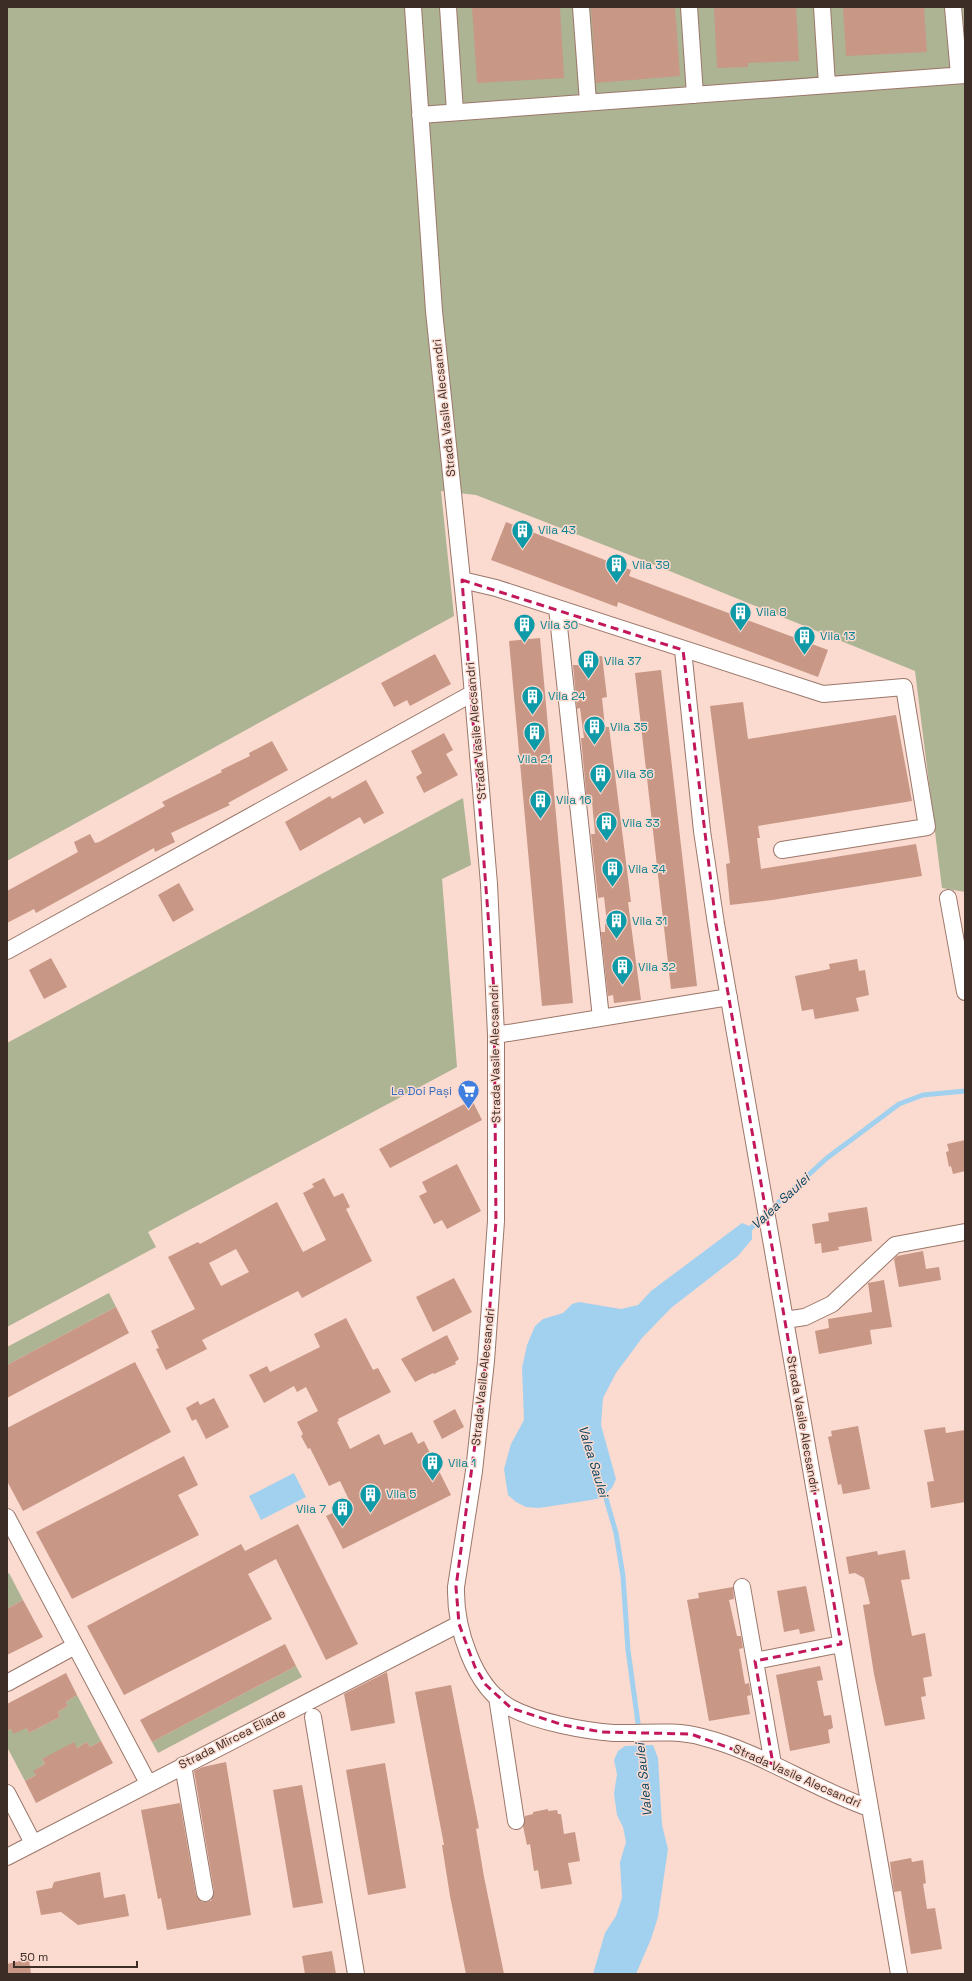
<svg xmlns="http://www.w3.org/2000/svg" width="972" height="1981" font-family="'Space Grotesk',sans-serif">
<rect width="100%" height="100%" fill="#fbdacf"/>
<path fill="#acb494" d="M7 7H965V892L942 888 915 671 645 561 476 495 441 491 454 616 7 861Z
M463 798 471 865 442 879 457 1067 148 1232 156 1247 7 1327V1043Z
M109 1293 116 1307 7 1365V1347Z
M9 1573 23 1600 7 1609V1574Z
M296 1666 302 1677 158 1753 152 1742Z
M77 1695 101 1741 90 1747 87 1742 77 1748 42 1759 45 1764 34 1771 36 1775 25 1781 7 1747V1731L11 1729 26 1728 29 1733 60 1717 58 1712 68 1706 66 1702Z"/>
<path fill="#a2d1ef" d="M742 1223 752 1227V1239L738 1256 671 1308 642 1338 616 1373 603 1398 601 1425 616 1479 612 1488 601 1498 591 1500 539 1508 526 1507 516 1502 508 1495 504 1469 511 1444 524 1420 522 1368 527 1345 535 1326 543 1319 563 1313 572 1304 579 1302 621 1309 638 1305 651 1291Z
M294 1473 306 1497 261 1520 249 1496Z
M653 1745 658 1758 662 1825 668 1849 658 1917 651 1939 636 1974H593L605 1933 616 1916 622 1898 620 1862 626 1842 623 1827 617 1815 614 1794 617 1774 614 1760 618 1751 625 1746Z"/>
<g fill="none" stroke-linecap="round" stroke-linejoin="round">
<path stroke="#a2d1ef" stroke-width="5" d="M769 1211 827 1158 899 1104 923 1095 965 1091
M749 1230 763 1216
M603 1488 616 1533 623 1576 628 1650 642 1752"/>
</g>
<path fill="#c89786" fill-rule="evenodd" d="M472 7H560L564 78 477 83Z
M591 7H675L680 76 596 83Z
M714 7H796L799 61 748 63V67L717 68Z
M843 7H924L927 52 846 56Z
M506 522 631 570 629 576 828 650 818 677 618 602 617 607 491 560Z
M540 638 573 1003 542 1006 509 641Z
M435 654 451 684 410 706 407 700 394 707 381 683Z
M602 656 607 697 602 698 605 727H609L631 902H628L641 1000 614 1003 613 995 608 996 601 932H605V924L607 923 604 897 598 898 591 834H595L592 801 587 802 581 738H584L580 708 577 709 573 665H578L580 659Z
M661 670 697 986 671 989 635 673Z
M743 702 748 739 896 715 912 801 758 826 760 838H757L761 869 916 844 922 876 772 900 730 905 726 864 730 863 710 706Z
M444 733 453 750 446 754 458 775 424 793 416 777 422 773 411 751Z
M272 741 288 770 228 803 230 805 171 833 175 842 155 852 154 848 36 913 34 909 7 923V891L78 852 74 842 90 834 95 843 99 842 165 806 162 802 222 772 221 770 250 756 249 753Z
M366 780 384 813 364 824 360 817 300 851 285 822 330 796 332 799Z
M179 883 194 910 173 922 158 895Z
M51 958 67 987 44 999 29 970Z
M857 959 859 971 865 970 869 995 856 998 859 1011 815 1019 813 1009 802 1011 795 976 830 969 829 964Z
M472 1100 482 1120 390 1168 379 1149Z
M965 1140V1171L953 1174 951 1166 949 1167 946 1152 949 1151 947 1144Z
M457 1164 481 1211 447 1229 442 1220 434 1224 419 1196 427 1192 422 1182Z
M324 1178 334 1197 343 1193 350 1207 346 1209 372 1261 302 1298 298 1291 202 1340 207 1349 166 1370 156 1349 159 1348 151 1331 195 1309 168 1257 198 1242 200 1244 277 1202 303 1252 326 1240 303 1193 314 1187 312 1184ZM236 1249 249 1272 221 1286 209 1263Z
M867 1207 872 1241 838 1247 839 1250 822 1253 821 1243 815 1244 812 1224 829 1221 828 1213Z
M923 1251 926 1269 939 1267 941 1280 899 1287 894 1259 897 1256Z
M454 1278 472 1312 433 1332 416 1297Z
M884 1280 892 1327 870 1330 872 1344 819 1354 815 1331 829 1328 828 1319 872 1312 868 1283Z
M116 1307 129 1333 7 1398V1365Z
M346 1318 373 1370 378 1368 391 1392 338 1419 339 1421 337 1422 350 1449 379 1434 384 1445 412 1432 418 1444 424 1441 451 1495 343 1549 326 1516 351 1504 340 1481 329 1486 310 1448 308 1449 301 1436 303 1434 297 1422 318 1411 306 1387 297 1392 294 1386 264 1403 249 1375 267 1366 270 1372 320 1347 314 1334Z
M447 1335 459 1359 455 1362 456 1364 434 1374 433 1373 415 1382 401 1359Z
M135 1362 171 1432 23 1511 7 1481V1428Z
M214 1398 229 1427 206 1439 196 1419 192 1421 186 1408 198 1401 200 1405Z
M455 1409 464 1427 442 1439 433 1421Z
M858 1426 870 1489 843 1494 841 1484 838 1485 828 1437 832 1436 831 1431Z
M945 1427 946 1433 965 1430V1502L931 1508 927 1482 934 1481 924 1430Z
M184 1456 198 1485 178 1495 199 1535 72 1599 36 1532Z
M298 1524 358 1644 326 1660 276 1559 248 1574 272 1619 124 1695 87 1626 241 1544 245 1551Z
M905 1550 910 1579 901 1580 912 1636 925 1633 932 1676 923 1678 926 1696 921 1697 925 1719 885 1726 874 1674 863 1605 870 1604 864 1578 855 1573 849 1574 846 1557 877 1551 878 1555Z
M806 1586 815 1631 800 1634 799 1629 784 1632 777 1591Z
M733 1587 734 1599 729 1600 737 1636H741L743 1648 739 1649 745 1684 749 1683 751 1695 747 1696 750 1714 709 1721 687 1600 699 1598 698 1593Z
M23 1600 43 1637 7 1655V1609Z
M285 1644 296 1666 152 1742 140 1720Z
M820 1666 823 1680 817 1681 824 1716 831 1715 833 1728 828 1730 830 1743 790 1751 776 1675Z
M387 1672 395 1723 351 1731 344 1694Z
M66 1673 77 1695 66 1702 68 1706 58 1712 60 1717 29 1733 26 1728 14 1734 11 1729 7 1731V1704Z
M451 1685 479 1828 476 1829 484 1877 504 1974H466L450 1896 442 1845H444L415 1692Z
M101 1741 113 1763 36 1803 25 1781 36 1775 33 1771 45 1764 42 1759 74 1742 77 1748 87 1742 90 1747Z
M226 1762 251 1915 167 1930 161 1898 158 1899 141 1810 180 1803 196 1895 202 1902 211 1901 214 1891 194 1771 203 1767Z
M385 1763 406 1888 368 1895 346 1770Z
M302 1785 323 1903 293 1908 273 1790Z
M548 1809V1811L557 1810 558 1814H561L564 1834 575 1832 580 1861 568 1863 572 1884 541 1889 538 1870 534 1871 530 1844 527 1845 523 1826 525 1816 533 1814V1812Z
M911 1858 912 1862 923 1860 926 1883 923 1884 927 1909 935 1908 942 1949 911 1954 901 1891 894 1892 890 1862Z
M100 1872 104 1898 125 1894 129 1916 78 1925 61 1912 41 1915 36 1891 52 1888 54 1882Z
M332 1951 336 1974H305L302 1956Z
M29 1959 31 1974H7V1964Z"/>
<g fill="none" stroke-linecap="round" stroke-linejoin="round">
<defs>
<path id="street" d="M413 7 434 311 468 637 489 884 496 1035V1221L486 1361 474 1471 456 1587C455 1627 473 1687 511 1708 537 1722 585 1731 614 1733 643 1734 673 1729 702 1737 761 1752 812 1788 869 1808
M448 7 455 112
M581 7 588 102
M689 7 695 95
M822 7 827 85
M953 7 959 75
M420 115 965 75
M462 580 496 588 823 694 904 687 927 827 782 850
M557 608 601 1018
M683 650 702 831 716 924 899 1974
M948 898 965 992
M7 951 473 693
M496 1035 729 997
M785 1320 805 1317 832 1304 895 1245 965 1232
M7 1517 148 1783
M742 1587 773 1764
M755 1661 841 1644
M7 1683 75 1646
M497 1697 516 1821
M313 1717 356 1974
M183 1765 205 1893
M7 1793 33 1843
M7 1857 459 1624"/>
</defs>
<use href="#street" stroke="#9b776a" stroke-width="18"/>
<use href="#street" stroke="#fff" stroke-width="16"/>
</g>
<path fill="none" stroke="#c2185b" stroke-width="3" stroke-dasharray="8 5" stroke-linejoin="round" d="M462 580 683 650 716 924 841 1644 755 1661 773 1764 691 1734 602 1732 563 1725 511 1708 486 1685 475 1667 459 1624 456 1587 486 1361 496 1221 494 991Z"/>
<defs>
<symbol id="building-pin" viewBox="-11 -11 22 30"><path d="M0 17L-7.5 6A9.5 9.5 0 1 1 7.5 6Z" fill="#0f9aa8" stroke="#fbdacf"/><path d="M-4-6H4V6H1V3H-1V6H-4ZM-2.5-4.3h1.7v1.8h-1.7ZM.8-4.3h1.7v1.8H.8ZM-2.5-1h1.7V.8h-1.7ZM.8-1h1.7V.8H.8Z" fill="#fff"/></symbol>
<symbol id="supermarket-pin" viewBox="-11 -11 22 30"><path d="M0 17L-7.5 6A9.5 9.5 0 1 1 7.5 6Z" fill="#3f7fe0" stroke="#fbdacf"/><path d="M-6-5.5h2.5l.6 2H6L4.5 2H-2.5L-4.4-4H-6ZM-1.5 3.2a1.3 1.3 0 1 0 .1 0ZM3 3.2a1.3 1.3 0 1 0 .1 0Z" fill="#fff"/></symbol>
</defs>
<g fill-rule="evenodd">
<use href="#building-pin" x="510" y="518" width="25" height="34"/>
<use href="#building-pin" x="604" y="552" width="25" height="34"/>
<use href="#building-pin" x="728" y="600" width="25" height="34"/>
<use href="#building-pin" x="512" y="612" width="25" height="34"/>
<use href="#building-pin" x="792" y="624" width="25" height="34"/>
<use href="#building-pin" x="576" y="648" width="25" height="34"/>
<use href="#building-pin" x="520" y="684" width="25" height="34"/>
<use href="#building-pin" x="582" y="714" width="25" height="34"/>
<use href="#building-pin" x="522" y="720" width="25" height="34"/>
<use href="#building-pin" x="588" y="762" width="25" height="34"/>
<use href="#building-pin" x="528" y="788" width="25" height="34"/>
<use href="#building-pin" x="594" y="810" width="25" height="34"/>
<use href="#building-pin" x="600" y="856" width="25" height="34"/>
<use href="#building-pin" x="604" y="908" width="25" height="34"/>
<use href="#building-pin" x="610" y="954" width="25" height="34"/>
<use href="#supermarket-pin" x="456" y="1078" width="25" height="34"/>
<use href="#building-pin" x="420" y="1450" width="25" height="34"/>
<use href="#building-pin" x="358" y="1482" width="25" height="34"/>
<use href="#building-pin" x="330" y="1496" width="25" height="34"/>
</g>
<g text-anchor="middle" stroke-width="3" stroke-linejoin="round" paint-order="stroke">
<g font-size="12" fill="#3c2d27" stroke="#fbdacf">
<text transform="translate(444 408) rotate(-96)" y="4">Strada Vasile Alecsandri</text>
<text transform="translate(476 731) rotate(-95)" y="4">Strada Vasile Alecsandri</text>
<text transform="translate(495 1054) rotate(-91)" y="4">Strada Vasile Alecsandri</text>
<text transform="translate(483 1377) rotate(-84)" y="4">Strada Vasile Alecsandri</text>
<text transform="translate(803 1424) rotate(80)" y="4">Strada Vasile Alecsandri</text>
<text transform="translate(232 1739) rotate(-27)" y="4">Strada Mircea Eliade</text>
<text transform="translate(797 1776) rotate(24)" y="4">Strada Vasile Alecsandri</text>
</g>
<g font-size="12" fill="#0d838f" stroke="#fbdacf" text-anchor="start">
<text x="538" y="534">Vila 43</text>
<text x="632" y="569">Vila 39</text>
<text x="756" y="616">Vila 8</text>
<text x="540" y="629">Vila 30</text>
<text x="820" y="640">Vila 13</text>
<text x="604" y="665">Vila 37</text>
<text x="548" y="700">Vila 24</text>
<text x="610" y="731">Vila 35</text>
<text x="535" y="763" text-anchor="middle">Vila 21</text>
<text x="616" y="778">Vila 36</text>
<text x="556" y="804">Vila 16</text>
<text x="622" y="827">Vila 33</text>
<text x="628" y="873">Vila 34</text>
<text x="632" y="925">Vila 31</text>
<text x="638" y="971">Vila 32</text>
<text x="448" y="1467">Vila 1</text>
<text x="386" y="1498">Vila 5</text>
<text x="326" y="1513" text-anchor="end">Vila 7</text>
</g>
<g font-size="12" fill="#366cbe" stroke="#fbdacf" text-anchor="end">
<text x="452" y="1095">La Doi Pași</text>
</g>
<g font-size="13" font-style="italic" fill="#0a4563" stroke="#fbdacf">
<text transform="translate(780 1201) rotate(-43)" y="5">Valea Saulei</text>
<text transform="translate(594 1461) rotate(73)" y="5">Valea Saulei</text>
<text transform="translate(643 1780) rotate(-96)" y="5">Valea Saulei</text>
</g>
</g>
<rect width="972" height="1981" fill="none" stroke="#3c2d27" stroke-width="16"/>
<path d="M14 1961v6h123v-6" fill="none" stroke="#3c2d27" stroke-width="2"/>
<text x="20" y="1961" font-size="12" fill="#3c2d27" stroke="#fbdacf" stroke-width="3" paint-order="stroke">50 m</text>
</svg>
